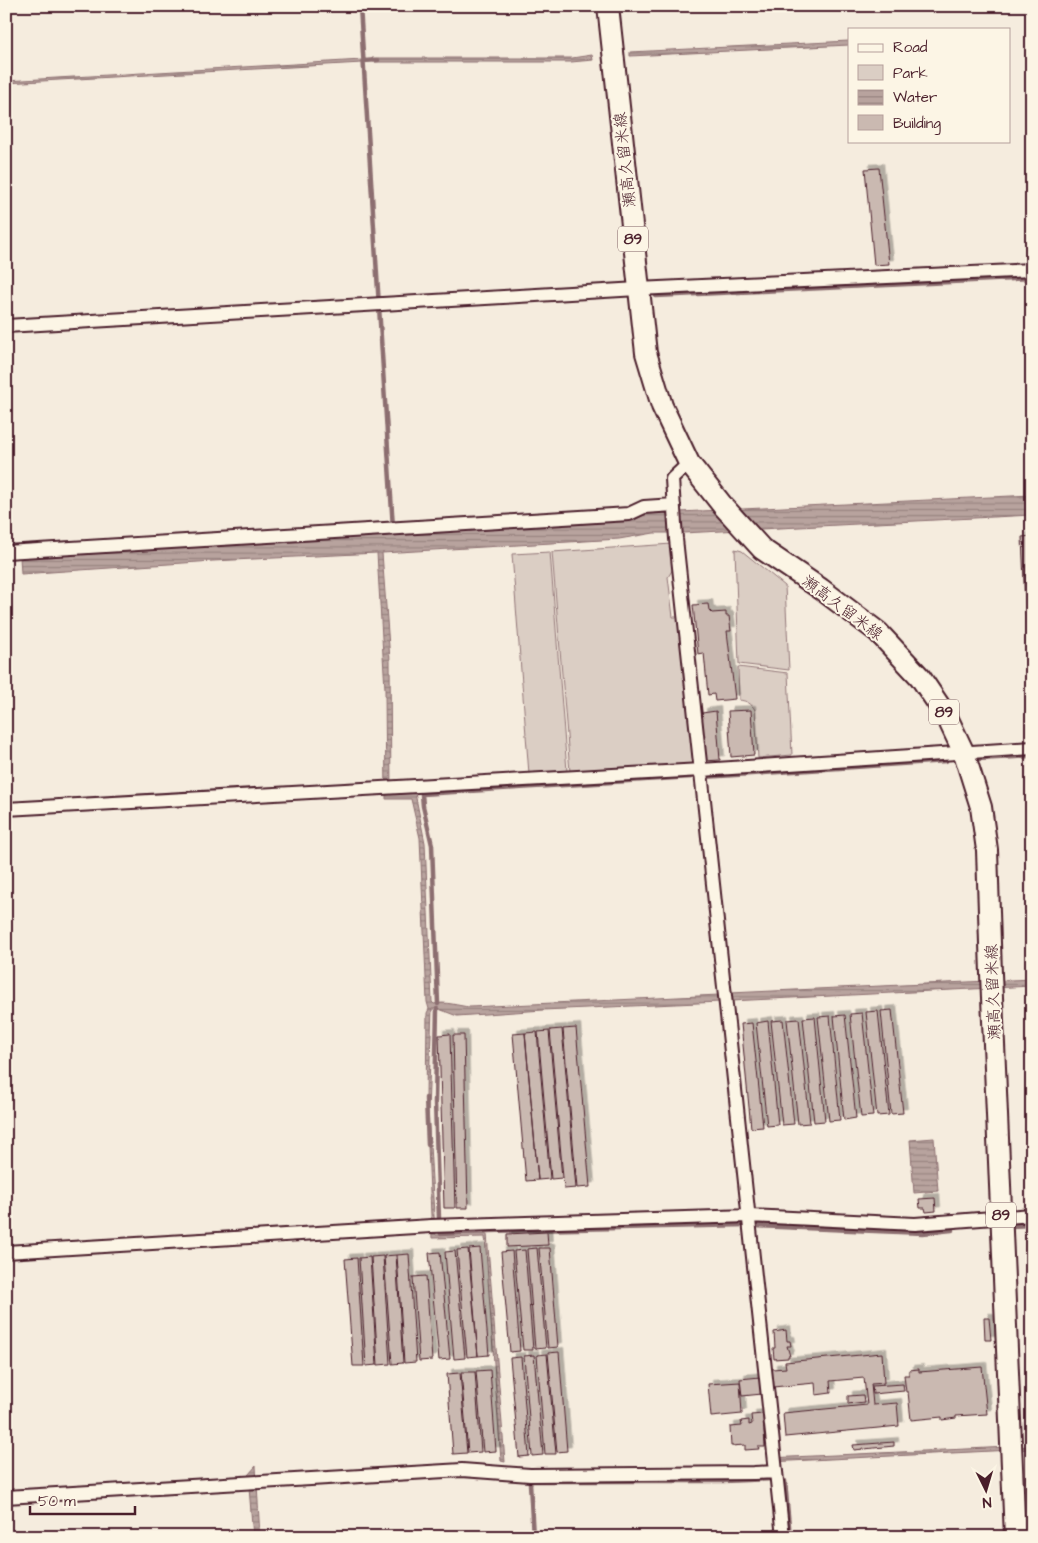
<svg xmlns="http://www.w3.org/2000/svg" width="1038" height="1543" font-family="'Architects Daughter','Klee One',sans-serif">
<defs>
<pattern id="water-rules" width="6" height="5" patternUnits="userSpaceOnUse" patternTransform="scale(1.25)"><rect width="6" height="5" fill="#b8a39e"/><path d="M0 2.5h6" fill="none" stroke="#988481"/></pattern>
<filter id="shadow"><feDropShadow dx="4.5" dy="-4.5" stdDeviation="0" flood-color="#0004"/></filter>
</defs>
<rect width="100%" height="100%" fill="#f5ecde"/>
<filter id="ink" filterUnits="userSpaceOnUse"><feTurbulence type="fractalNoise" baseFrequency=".02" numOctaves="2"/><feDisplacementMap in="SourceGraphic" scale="10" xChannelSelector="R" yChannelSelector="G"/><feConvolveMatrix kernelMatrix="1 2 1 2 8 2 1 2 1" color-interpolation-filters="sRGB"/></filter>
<g filter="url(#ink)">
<path fill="#dbcec4" stroke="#927678" d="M672 544 673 569 668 577 673 617H679L694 764 570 772 552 552Z
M735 549 742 551 785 586 789 670 739 664Z
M550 552 567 771 529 774 512 554Z
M738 667 788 673 792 755 758 758 755 710C751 703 747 701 739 700Z"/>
<path fill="url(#water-rules)" stroke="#8c6e70" d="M849 41V45L630 56V52Z
M592 55 593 60 571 62H373L372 58H572Z
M362 60V63L6 83V81Z
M1032 495V515L683 533 680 512Z
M667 513 671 533H654L619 539 382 553 390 660 391 793H415L425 843 432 1002 434 1004C446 1001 458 1006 470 1007L719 995 720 1002 543 1010 457 1016 439 1009H432L428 1110 435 1233 436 1235 487 1234 505 1462 501 1461 485 1237 432 1238 426 1100 427 1013 429 1009 427 1002 420 838 411 799H386L385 689 377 553 213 561 21 574 20 557 618 521 634 520 646 514Z
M1032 979V986L731 1001 730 993Z
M934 1138 938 1191 914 1193 910 1140Z
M1032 1446V1449L770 1462 769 1458Z
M256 1466 260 1537H253L248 1475Z"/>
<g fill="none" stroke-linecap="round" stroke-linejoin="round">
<path stroke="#8c6e70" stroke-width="4.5" d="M360 6 393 528
M364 61 378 60
M656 296 1032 278
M978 759 1032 756
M704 777 946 761
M438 1004 432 845 423 806 422 794 691 777
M437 1009 435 1102 439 1219 441 1234 489 1231 746 1225
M426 1098 428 1145
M755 1226 923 1233 952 1230
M1011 1226 1032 1225
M785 1481 790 1537
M533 1537 530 1483 532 1481H724L773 1479"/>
</g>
<path fill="#cab9b1" stroke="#4a1f2b" filter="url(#shadow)" d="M879 168 889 264 874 265 865 169Z
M1032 536V743H1031L1022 537Z
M708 604 709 610 712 613 726 612V616H729L731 631H727L735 699 715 701 714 694 708 695 704 653 698 654 693 605Z
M751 710 754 755 731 757 728 711Z
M716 711 720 760 704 761 702 713Z
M892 1010 903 1113 891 1114 881 1011Z
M878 1011 889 1115 877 1116 866 1012Z
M862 1013 873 1116 861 1117 850 1014Z
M845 1015 856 1118 844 1120 834 1016Z
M830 1016 840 1120 829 1121 818 1017Z
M815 1017 825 1121 814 1122 803 1018Z
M799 1019 810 1123 798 1124 787 1020Z
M783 1020 794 1124 782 1125 771 1021Z
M768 1021 778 1125 767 1126 756 1023Z
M752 1023 763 1127 751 1128 741 1024Z
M576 1028 590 1187 577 1188 563 1029Z
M562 1029 576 1188 564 1189 550 1030Z
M549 1031 562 1178 551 1179 538 1032Z
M537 1032 550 1179 538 1180 525 1033Z
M525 1033 538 1180 526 1181 513 1034Z
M450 1034 455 1208H444L439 1035Z
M453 1035H464L468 1208H457Z
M935 1198 936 1211 926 1212 925 1208H920L919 1199Z
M547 1232 548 1245 507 1247V1234Z
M480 1248 489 1355 478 1356 469 1249Z
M537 1248 546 1348 535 1349 527 1249Z
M539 1248H550L558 1347 548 1348Z
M468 1249 478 1356 467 1357 457 1250Z
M525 1250 533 1350H523L514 1251Z
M455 1251 465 1358 454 1359 445 1252Z
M512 1251 520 1351 510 1352 501 1252Z
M440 1252 450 1359 439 1360 429 1253Z
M409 1254 416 1362 404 1363 397 1255Z
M396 1255 403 1363 392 1364 384 1256Z
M383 1256 390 1364 378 1365 371 1257Z
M370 1257 377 1365 366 1366 359 1258Z
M357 1258 364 1366H353L345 1259Z
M426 1276 432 1360 419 1361 413 1277Z
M984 1318H989L991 1340H985Z
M786 1330 787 1341H790L791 1346H787L790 1356H788V1358L774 1359 773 1348H775L774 1332Z
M559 1352 567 1451 557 1452 548 1353Z
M882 1353 884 1383 871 1384 873 1405 897 1403 899 1426 785 1437 783 1413 867 1405 864 1378 830 1381 831 1393 816 1395 815 1383 773 1387 772 1369 786 1368 785 1362Z
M547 1354 556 1454H545L537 1355Z
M534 1355 543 1455 532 1456 524 1356Z
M521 1357 529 1456 519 1457 510 1358Z
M982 1367 987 1414 956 1416V1418L942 1420V1417L911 1420 908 1392H906L904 1375H909V1370L919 1369V1372Z
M490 1370 496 1451 483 1452 476 1371Z
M461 1372H475L481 1452 468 1453Z
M460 1373 467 1453 453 1454 447 1374Z
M760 1377 762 1394 742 1396 740 1379Z
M740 1382 742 1414 711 1417 708 1384Z
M903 1384 904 1391 873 1394 872 1386Z
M863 1395 864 1402 848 1404V1396Z
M763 1414 765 1447H758L759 1449 745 1450V1445L731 1446 730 1427 742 1426 741 1421 749 1420V1425L752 1424 751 1415Z
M894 1442V1446L854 1450 853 1445Z"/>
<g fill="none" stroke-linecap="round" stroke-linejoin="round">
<defs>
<path id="minor" d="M6 326 638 289 1032 270
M689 463 672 479 676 539 783 1537
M6 552 629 514 644 507 674 505
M6 809 701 770 1032 748
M6 1252 431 1226 749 1216 915 1224 1032 1215
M6 1497 462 1470 530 1475 754 1473 776 1472"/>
<path id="primary" d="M608 6 646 353 662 406 689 463 723 506 762 549 821 589 878 632 920 677 947 717 964 753 981 807 987 850 991 974 1015 1537"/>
</defs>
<use href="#minor" stroke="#4a1f2b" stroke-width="16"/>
<use href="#primary" stroke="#4a1f2b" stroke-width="24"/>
<use href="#minor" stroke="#fcf5e5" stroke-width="12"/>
<use href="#primary" stroke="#fcf5e5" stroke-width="20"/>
</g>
</g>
<g text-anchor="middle" stroke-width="4" stroke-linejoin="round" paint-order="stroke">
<g fill="#fcf5e5" stroke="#7f5f63" stroke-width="1">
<rect x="618" y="226.5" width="30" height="25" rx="4"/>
<rect x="929" y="699.5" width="30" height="25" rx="4"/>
<rect x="986" y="1202.5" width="30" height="25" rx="4"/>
</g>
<g font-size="15" font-weight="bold" fill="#4a1f2b">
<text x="633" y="244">89</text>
<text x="944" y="717">89</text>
<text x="1001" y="1220">89</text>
</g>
<g font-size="16" fill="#4a1f2b" stroke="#fcf5e5">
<text transform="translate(624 160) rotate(-96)" y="6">瀬高久留米線</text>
<text transform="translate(843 607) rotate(37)" y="6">瀬高久留米線</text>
<text transform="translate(992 992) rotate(-92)" y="6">瀬高久留米線</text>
</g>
</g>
<rect width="1038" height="1543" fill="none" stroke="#fcf5e5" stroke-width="25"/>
<rect x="12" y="12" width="1013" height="1518" fill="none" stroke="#4a1f2b" stroke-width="2" filter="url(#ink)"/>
<rect x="848" y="28" width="162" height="115" fill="#fcf5e5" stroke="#b59f9b"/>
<rect x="858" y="44" width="25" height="8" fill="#fcf5e5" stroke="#b59f9b"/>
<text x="893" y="52" font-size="15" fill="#4a1f2b">Road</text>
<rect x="858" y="65" width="25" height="15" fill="#dbcec4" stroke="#b59f9b"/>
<text x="893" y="78" font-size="15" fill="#4a1f2b">Park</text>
<rect x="858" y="90" width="25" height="15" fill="url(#water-rules)" stroke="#b59f9b"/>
<text x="893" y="102" font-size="15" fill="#4a1f2b">Water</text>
<rect x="858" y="115" width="25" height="15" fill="#cab9b1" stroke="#b59f9b"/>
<text x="893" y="128" font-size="15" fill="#4a1f2b">Building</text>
<g transform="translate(986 1490) rotate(175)" stroke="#fcf5e5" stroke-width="4" paint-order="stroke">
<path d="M0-4L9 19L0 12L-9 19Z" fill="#4a1f2b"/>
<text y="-8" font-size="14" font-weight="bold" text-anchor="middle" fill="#4a1f2b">N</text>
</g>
<path d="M30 1506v8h105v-8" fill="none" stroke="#4a1f2b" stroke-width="2.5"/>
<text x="38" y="1506" font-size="15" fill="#4a1f2b" stroke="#fcf5e5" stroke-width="4" paint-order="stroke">50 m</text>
</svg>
